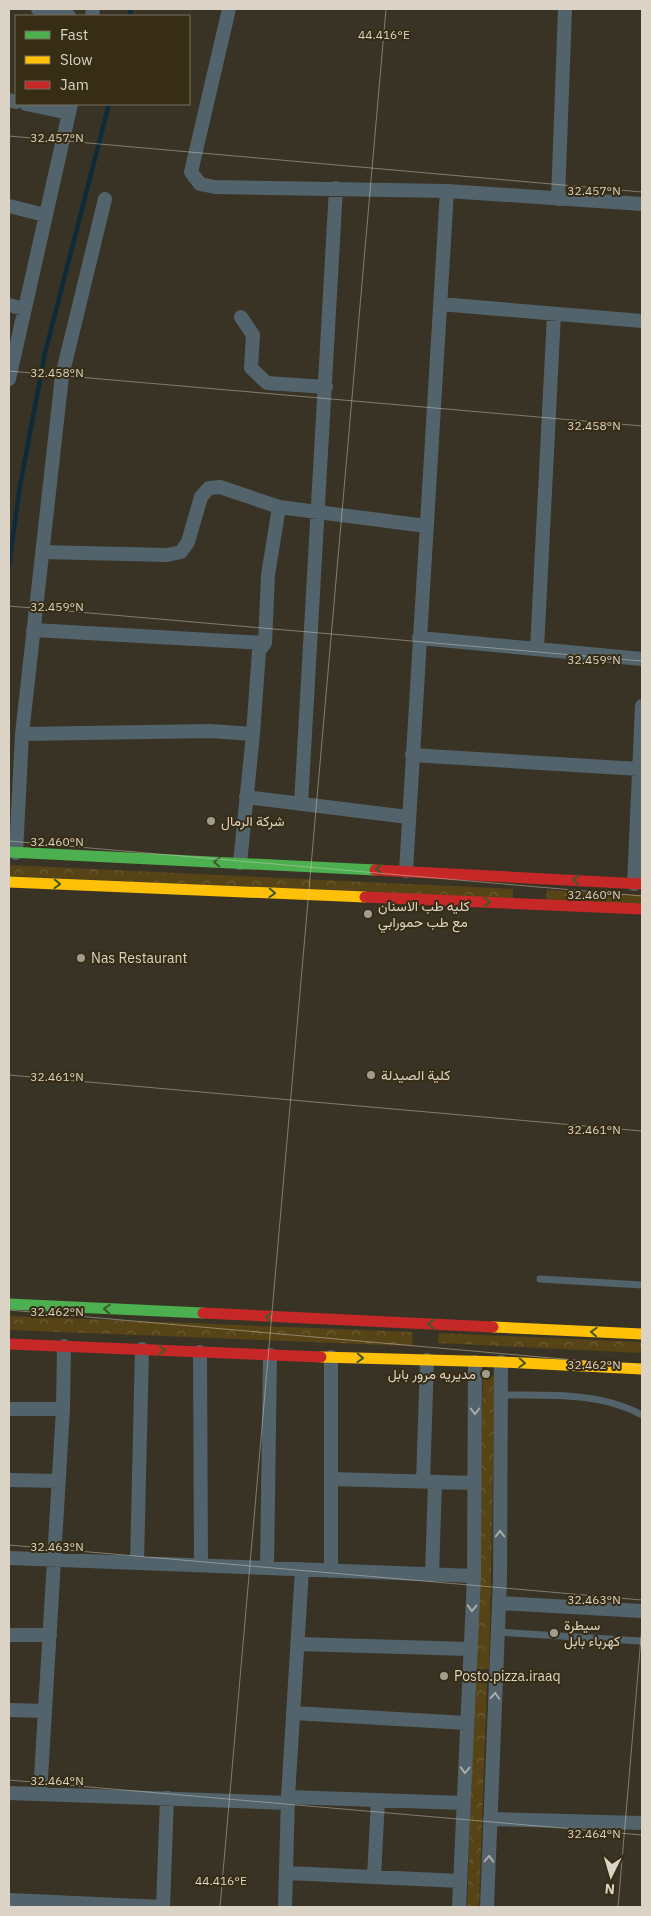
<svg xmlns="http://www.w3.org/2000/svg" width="651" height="1916" font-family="'IBM Plex Sans',Vazirmatn,sans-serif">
<defs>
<pattern id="forest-crowns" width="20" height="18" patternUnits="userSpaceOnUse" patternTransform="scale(1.25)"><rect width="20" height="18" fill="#564316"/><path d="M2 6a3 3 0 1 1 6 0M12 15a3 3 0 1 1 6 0" fill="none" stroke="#6e5d36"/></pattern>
</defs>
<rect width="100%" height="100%" fill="#393326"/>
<path fill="url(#forest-crowns)" d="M9 865 513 889V899L9 876Z
M547 890 642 895V905L546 900Z
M9 1316 413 1332 412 1346 9 1330Z
M439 1333 642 1342V1353L438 1343Z
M483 1375 495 1376 489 1669H475Z
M487 1681 479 1907H467L475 1682Z"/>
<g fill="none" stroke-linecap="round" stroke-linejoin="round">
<path stroke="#0e2b39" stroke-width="4.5" d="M130 16 131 9
M9 565 20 486 45 353 109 104"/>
<path stroke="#52636c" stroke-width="7" d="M540 1279 642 1285
M501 1395C547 1395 600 1392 642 1415
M498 1632 640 1641"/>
<path stroke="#52636c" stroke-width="14" d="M38 9 69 16
M229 9 191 172 200 184 215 187 447 191 642 204
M92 16 93 9
M9 100 16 102
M26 104 69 113
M558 199 565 9
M9 206 45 215
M440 304 642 321
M9 305 25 309
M241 317 253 335 251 368 267 383 326 387
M9 379 71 104
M42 552 167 555 181 552 188 542 201 497 209 488 220 487 279 507 426 526
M33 630 265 643
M419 638 642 659
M537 649 554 314
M22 734 210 731 253 734
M412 755 639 769
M246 797 408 817
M301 804 336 188
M16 853 22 734 62 376 105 199
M240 863 253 734 259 651 265 643 268 575 279 507
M406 871 447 191
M634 884 642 706
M200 1352 201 1565
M331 1357V1571
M9 1409H63
M331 1479 474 1483
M9 1480 59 1481
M423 1482 427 1360
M9 1558 474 1576
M137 1563 142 1349
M267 1568 270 1355
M432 1575 435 1482
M499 1603 642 1611
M9 1635H50
M297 1644 470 1649
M9 1710 45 1711
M293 1713 467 1723
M9 1793 288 1803
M40 1794 63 1409 64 1346
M288 1797 464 1803
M490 1819 642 1823
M287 1873 460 1881
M374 1877 378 1800
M9 1900 163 1907
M163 1907 167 1798
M285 1907 288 1797 302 1569
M459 1907 474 1576 475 1362
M487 1907 500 1578 501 1362"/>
<path stroke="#4caf50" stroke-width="11" d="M9 852 375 870
M9 1304 203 1313"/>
<path stroke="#ffc107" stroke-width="11" d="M9 882 365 897
M493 1327 642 1334
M321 1357 501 1362 642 1369"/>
<path stroke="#c62828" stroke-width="11" d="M375 870 642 884
M365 897 642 909
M203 1313 493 1327
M9 1344 321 1357"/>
</g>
<defs><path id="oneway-chevron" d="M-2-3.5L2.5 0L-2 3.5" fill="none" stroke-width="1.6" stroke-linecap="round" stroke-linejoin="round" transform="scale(1.25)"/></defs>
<g stroke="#3e5a29">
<use href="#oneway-chevron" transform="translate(217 862) rotate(-177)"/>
<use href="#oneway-chevron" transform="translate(379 869) rotate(-177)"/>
<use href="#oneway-chevron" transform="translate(576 880) rotate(-177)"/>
<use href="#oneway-chevron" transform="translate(57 884) rotate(2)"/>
<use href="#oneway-chevron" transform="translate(272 893) rotate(2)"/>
<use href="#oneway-chevron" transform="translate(487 902) rotate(2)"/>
<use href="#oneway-chevron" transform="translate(107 1309) rotate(-177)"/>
<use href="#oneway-chevron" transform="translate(269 1317) rotate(-177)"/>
<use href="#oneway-chevron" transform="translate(431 1324) rotate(-177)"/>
<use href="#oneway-chevron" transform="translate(594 1332) rotate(-177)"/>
<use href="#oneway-chevron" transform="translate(162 1350) rotate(3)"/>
<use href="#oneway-chevron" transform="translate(360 1358) rotate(2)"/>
<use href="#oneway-chevron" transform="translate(522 1363) rotate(3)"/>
</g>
<g stroke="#abaca6">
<use href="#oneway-chevron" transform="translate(475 1411) rotate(90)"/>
<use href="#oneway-chevron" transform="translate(500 1534) rotate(-90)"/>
<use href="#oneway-chevron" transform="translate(472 1608) rotate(92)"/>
<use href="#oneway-chevron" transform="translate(495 1696) rotate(-87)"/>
<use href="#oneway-chevron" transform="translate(465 1770) rotate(92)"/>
<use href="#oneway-chevron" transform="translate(489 1859) rotate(-88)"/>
</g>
<path fill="none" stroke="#dbd4c6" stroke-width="1" stroke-opacity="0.45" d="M9 136 642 192M9 371 642 426M9 606 642 661M9 841 642 896M9 1075 642 1131M9 1310 642 1366M9 1545 642 1600M9 1780 642 1835M220 1907 386 9M618 1907 642 1626"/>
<g fill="#a29c8e" stroke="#372c14" stroke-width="2">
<circle cx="211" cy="821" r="5"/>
<circle cx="368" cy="914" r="5"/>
<circle cx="81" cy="958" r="5"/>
<circle cx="371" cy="1075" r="5"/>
<circle cx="486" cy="1374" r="5"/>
<circle cx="554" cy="1633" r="5"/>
<circle cx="444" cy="1676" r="5"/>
</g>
<g text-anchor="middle" stroke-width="4" stroke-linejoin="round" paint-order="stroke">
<g font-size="14" fill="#dbd4c6" stroke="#372c14" text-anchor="start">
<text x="221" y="826">شركة الرمال</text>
<text x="378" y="911">كليه طب الاسنان<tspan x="378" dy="16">مع طب حمورابي</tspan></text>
<text x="91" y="963">Nas Restaurant</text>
<text x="381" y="1080">كلية الصيدلة</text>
<text x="476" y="1379" text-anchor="end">مديريه مرور بابل</text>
<text x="564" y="1630">سيطرة<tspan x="564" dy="16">كهرباء بابل</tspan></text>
<text x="454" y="1681">Posto.pizza.iraaq</text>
</g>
</g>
<g font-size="12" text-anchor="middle" fill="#dbd4c6" stroke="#372c14" stroke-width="4" stroke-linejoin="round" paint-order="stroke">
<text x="384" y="39">44.416°E</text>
<text x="57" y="142">32.457°N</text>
<text x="594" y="195">32.457°N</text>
<text x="57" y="377">32.458°N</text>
<text x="594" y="430">32.458°N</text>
<text x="57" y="611">32.459°N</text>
<text x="594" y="664">32.459°N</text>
<text x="57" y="846">32.460°N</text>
<text x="594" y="899">32.460°N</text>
<text x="57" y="1081">32.461°N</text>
<text x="594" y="1134">32.461°N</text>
<text x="57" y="1316">32.462°N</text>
<text x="594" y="1369">32.462°N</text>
<text x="57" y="1551">32.463°N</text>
<text x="594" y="1604">32.463°N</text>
<text x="57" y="1785">32.464°N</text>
<text x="594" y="1838">32.464°N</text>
<text x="221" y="1885">44.416°E</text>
</g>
<rect width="651" height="1916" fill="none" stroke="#dbd4c6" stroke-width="20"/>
<rect x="15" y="15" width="175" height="90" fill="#372c14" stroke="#796f5b"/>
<rect x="25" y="31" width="25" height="8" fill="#4caf50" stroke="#796f5b"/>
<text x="60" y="40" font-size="15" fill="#dbd4c6">Fast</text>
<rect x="25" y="56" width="25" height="8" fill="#ffc107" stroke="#796f5b"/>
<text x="60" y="65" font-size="15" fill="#dbd4c6">Slow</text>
<rect x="25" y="81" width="25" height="8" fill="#c62828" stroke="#796f5b"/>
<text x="60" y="90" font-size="15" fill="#dbd4c6">Jam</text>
<g transform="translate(611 1876) rotate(185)" stroke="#372c14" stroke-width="4" paint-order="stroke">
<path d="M0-4L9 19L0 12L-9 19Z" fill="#dbd4c6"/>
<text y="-8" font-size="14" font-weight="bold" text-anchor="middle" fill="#dbd4c6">N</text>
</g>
</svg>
